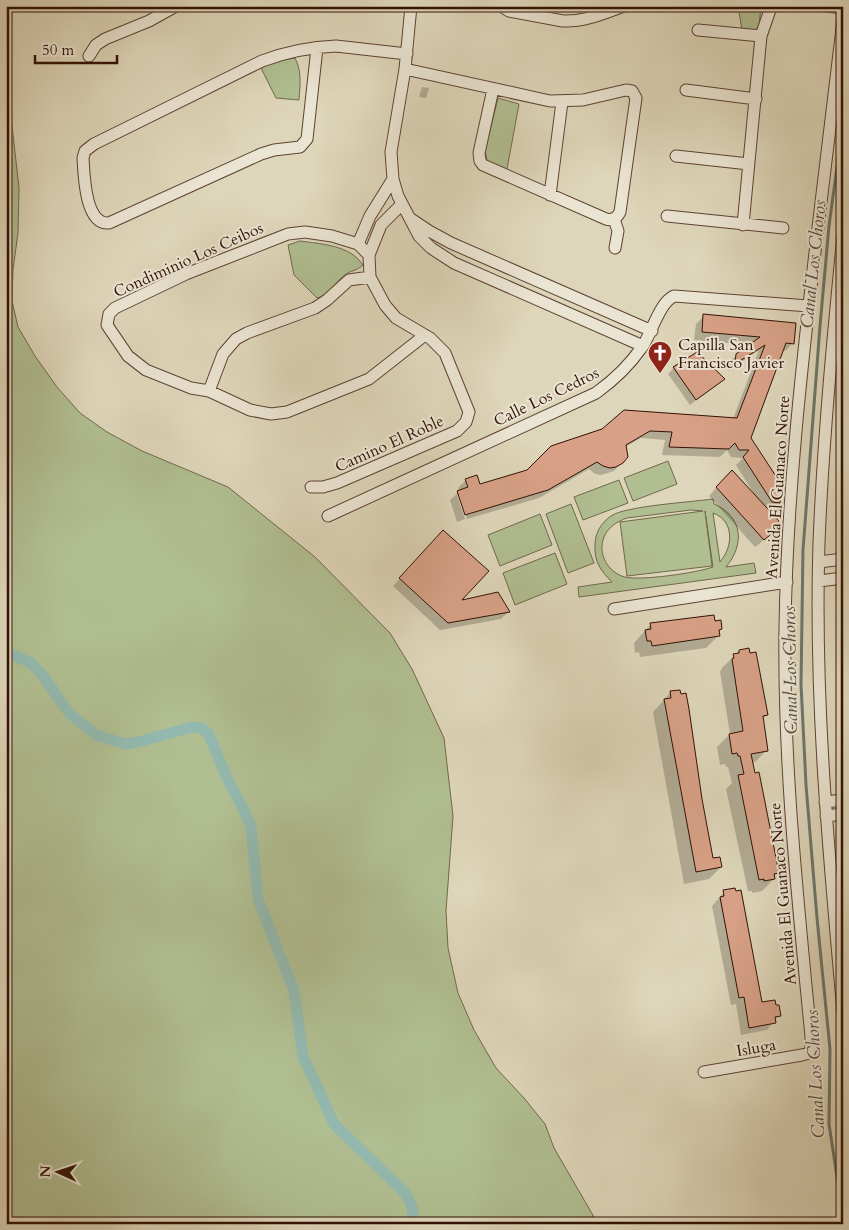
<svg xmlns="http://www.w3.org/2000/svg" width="849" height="1230" font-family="Cardo,serif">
<rect width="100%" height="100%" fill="#ded6ba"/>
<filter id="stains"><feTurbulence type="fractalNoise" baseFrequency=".004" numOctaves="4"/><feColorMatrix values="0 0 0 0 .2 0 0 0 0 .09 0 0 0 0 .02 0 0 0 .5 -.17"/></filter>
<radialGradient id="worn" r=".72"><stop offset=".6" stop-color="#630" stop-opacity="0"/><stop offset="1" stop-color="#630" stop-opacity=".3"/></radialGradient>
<path fill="#b0be91" stroke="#71684b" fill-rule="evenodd" d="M738 6H761L759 26 754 32 742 30Z
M295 58C302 71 300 85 299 100L276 98 261 68 279 60Z
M6 72 19 188 18 233 13 270 12 301 18 327 35 356 57 387 80 413 107 432 142 451 228 487 315 557 390 633 412 669 444 738 453 816 446 911 448 948 458 993 474 1030 496 1068 524 1098 545 1124 554 1148 598 1224H6Z
M498 98 519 104 507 169 488 164 485 151Z
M300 241C321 244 350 245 363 265 357 271 351 270 345 275 335 282 329 296 317 298L294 275 288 245Z
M668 461 677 484 633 501 624 478Z
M619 480 628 503 583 520 574 497Z
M713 499 714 504C743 517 745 544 726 567L754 563 756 573 579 597 578 587 612 582C601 571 594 562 595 545 595 533 601 523 611 516 625 506 692 502 713 499ZM691 510 703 511 620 522 627 576 712 566 705 511 713 567C696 573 640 581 625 577 608 573 597 553 604 537 608 527 618 521 627 518ZM713 513C735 521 733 547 720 562Z
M571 504 594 563 568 573 546 514Z
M540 514 552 545 500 566 488 535Z
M555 553 567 584 515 605 503 573Z"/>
<path fill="#0003" d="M422 87 429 88 426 98 419 97Z
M704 316 793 343 785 351H782L750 438 779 502 771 510H767L768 536 759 544 755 547 709 496 724 479 754 494 736 465 743 458 731 457 727 450 720 457 662 455 665 440 641 438 625 447 622 462 614 471 601 475 595 474 589 469 539 498 467 519 460 495H457L465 519 457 522 450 500 459 492 458 488 466 480 479 486 527 471 603 430 733 419 759 350 728 371V363L737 355 751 345 694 340 696 324Z
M674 368 723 379 690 405 668 374Z
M436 539 458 603 508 612 501 619 440 630 393 586Z
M714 622 721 629 718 632V636L706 648 640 657 639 652 635 653 634 643 650 625Z
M739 651 767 715 762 719 767 750 755 762 751 763 778 872 774 876V879L762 891 752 893V891H748L726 789 732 783 728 767H726L725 764 720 765 717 747 730 734 720 672 722 668Z
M670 693 701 799 712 860 721 867 709 879 684 884 653 712Z
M724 892 761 1003 779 1015 767 1030 741 1035 736 1004 731 1005 712 906Z"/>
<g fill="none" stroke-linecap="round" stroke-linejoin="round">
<path stroke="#6c766b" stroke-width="3" d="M843 122 829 226 820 326 803 550 801 684 806 785 817 918 830 1049 829 1124 843 1217"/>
<path stroke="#93b9af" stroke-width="11" d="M6 652 31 663 43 676 69 713 96 735 125 744 138 742 192 727 201 728 208 733 228 780 243 808 251 826 258 899 294 991 303 1056 334 1124 405 1193C412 1204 415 1212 411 1224"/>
</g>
<path fill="#d8a187" stroke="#321105" d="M703 314 796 323 794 344 786 343 751 438 781 484 780 503 772 502 743 457 749 450H739L735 443 729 449 669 447 672 432 650 431 626 445 628 457 623 463 616 467 610 468 603 466 597 462 548 490 465 515 457 491 468 487 465 479 477 475 480 484 527 470 551 446 602 429 624 410 737 418 765 345 735 364 736 354 760 337 702 332Z
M697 352 725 379 696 400 673 367Z
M732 470 779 521 769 536 764 540 716 487Z
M443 530 489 571 462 600 498 592 510 612 448 623 399 578Z
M714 615 715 621 721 620 722 629 719 630 720 636 652 646 651 641H647L645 630 651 629 650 623Z
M749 648 750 653 756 652 768 715 763 716 768 751 751 754 755 773 759 772 779 873 774 874 775 879 764 881V879L759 880 738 775 744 774 740 756H738L737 753 732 754 729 734 743 731 732 659 734 658 733 654 739 653V650Z
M680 690 681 694 686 693 689 709 702 799 713 858 720 857 722 867 696 872 664 699 671 698 670 691Z
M735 888 736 891 741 890 762 1002 775 1000 776 1005H779L781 1016 775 1017 776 1023 749 1028 744 997 739 998 720 897 724 896 723 890Z"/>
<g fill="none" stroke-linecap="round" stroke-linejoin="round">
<defs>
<path id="minor" d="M411 6 405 69 391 152 393 179 398 196 419 236 431 248 454 263 643 346
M501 6 509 11 563 21C585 22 604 13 624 6
M827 6 843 8
M698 30 761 36
M317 48 307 139 300 147 274 150 261 154 109 223C85 225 84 175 83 158L85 151 94 144 262 61C286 52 310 47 336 46L407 54
M89 56 96 45 105 39 149 21 176 6
M405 69 550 101 583 100 626 90 632 91 636 98 620 212C617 218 612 221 606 219L483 165 480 161 479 153 493 89
M686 90 756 99
M676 156 749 164
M550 195 562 102
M667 216 783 228
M411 219 429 231 451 243 652 331
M614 219 618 231 615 248
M743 225 761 36 770 10 773 6
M843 235C833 337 823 440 819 543 814 700 829 856 843 1012
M358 244 370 216 393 179
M369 255 358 244 332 236 305 232 288 234 186 274 115 308 109 314 107 325 128 356 146 370 191 388 209 391 250 410 271 414 287 412 369 379 425 335
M209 391 223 354 236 339 247 333 315 308 327 300 349 280 370 277
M311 487H323L337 483 457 431 466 422 469 412 445 353 430 338 396 318 385 305 370 277 369 255 381 225 402 204
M328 516 596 393C614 380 629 366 642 347 652 333 659 303 674 296L809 306
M819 562 843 559
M819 581 843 578
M614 609 787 582
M825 802 843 800
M826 816 843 814
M704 1072 802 1055 809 1053 811 1048V1037C798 901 783 764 785 627 787 499 801 372 816 244 825 170 834 95 843 20"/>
</defs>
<use href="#minor" stroke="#5d4232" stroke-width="13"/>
<use href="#minor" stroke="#eae4d2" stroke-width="11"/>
</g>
<defs>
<symbol id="church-pin" viewBox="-11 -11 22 30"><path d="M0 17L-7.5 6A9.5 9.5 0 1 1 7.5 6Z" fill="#8f2418" stroke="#eae4d2"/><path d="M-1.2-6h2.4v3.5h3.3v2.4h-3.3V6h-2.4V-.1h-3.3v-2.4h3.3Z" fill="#fff"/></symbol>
</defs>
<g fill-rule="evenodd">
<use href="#church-pin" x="646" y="339" width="28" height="38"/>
</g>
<g text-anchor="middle" stroke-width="4" stroke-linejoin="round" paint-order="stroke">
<g font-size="16" fill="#321105" stroke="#eae4d2">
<text transform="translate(188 259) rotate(-24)" y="6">Condiminio Los Ceibos</text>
<text transform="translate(546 396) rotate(-26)" y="6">Calle Los Cedros</text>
<text transform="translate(389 443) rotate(-24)" y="6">Camino El Roble</text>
<text transform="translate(777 487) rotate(-86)" y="6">Avenida El Guanaco Norte</text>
<text transform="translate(782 894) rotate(-95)" y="6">Avenida El Guanaco Norte</text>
<text transform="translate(756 1047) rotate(-10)" y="6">Isluga</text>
</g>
<g font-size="16" fill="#321105" stroke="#eae4d2" text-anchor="start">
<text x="678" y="350">Capilla San<tspan x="678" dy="18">Francisco Javier</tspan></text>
</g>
<g font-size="18" font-style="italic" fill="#544c40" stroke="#eae4d2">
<text transform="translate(813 264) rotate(-84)" y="6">Canal Los Choros</text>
<text transform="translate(790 670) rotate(-91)" y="6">Canal Los Choros</text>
<text transform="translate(815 1074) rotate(-93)" y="6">Canal Los Choros</text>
</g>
</g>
<rect width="849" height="1230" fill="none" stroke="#ded6ba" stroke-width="25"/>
<rect x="8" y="8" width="834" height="1215" fill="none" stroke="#321105" stroke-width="2.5"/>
<rect x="12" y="12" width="824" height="1205" fill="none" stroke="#321105"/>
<g transform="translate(58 1172) rotate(273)" stroke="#eae4d2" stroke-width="4" paint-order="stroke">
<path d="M0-4L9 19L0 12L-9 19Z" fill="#321105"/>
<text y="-8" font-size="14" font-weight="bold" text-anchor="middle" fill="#321105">N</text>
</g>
<path d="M35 55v8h82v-8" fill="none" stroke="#321105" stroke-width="2.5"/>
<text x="42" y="55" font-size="15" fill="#321105" stroke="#eae4d2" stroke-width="4" paint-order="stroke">50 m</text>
<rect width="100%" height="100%" filter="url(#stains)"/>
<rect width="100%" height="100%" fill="url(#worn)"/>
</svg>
